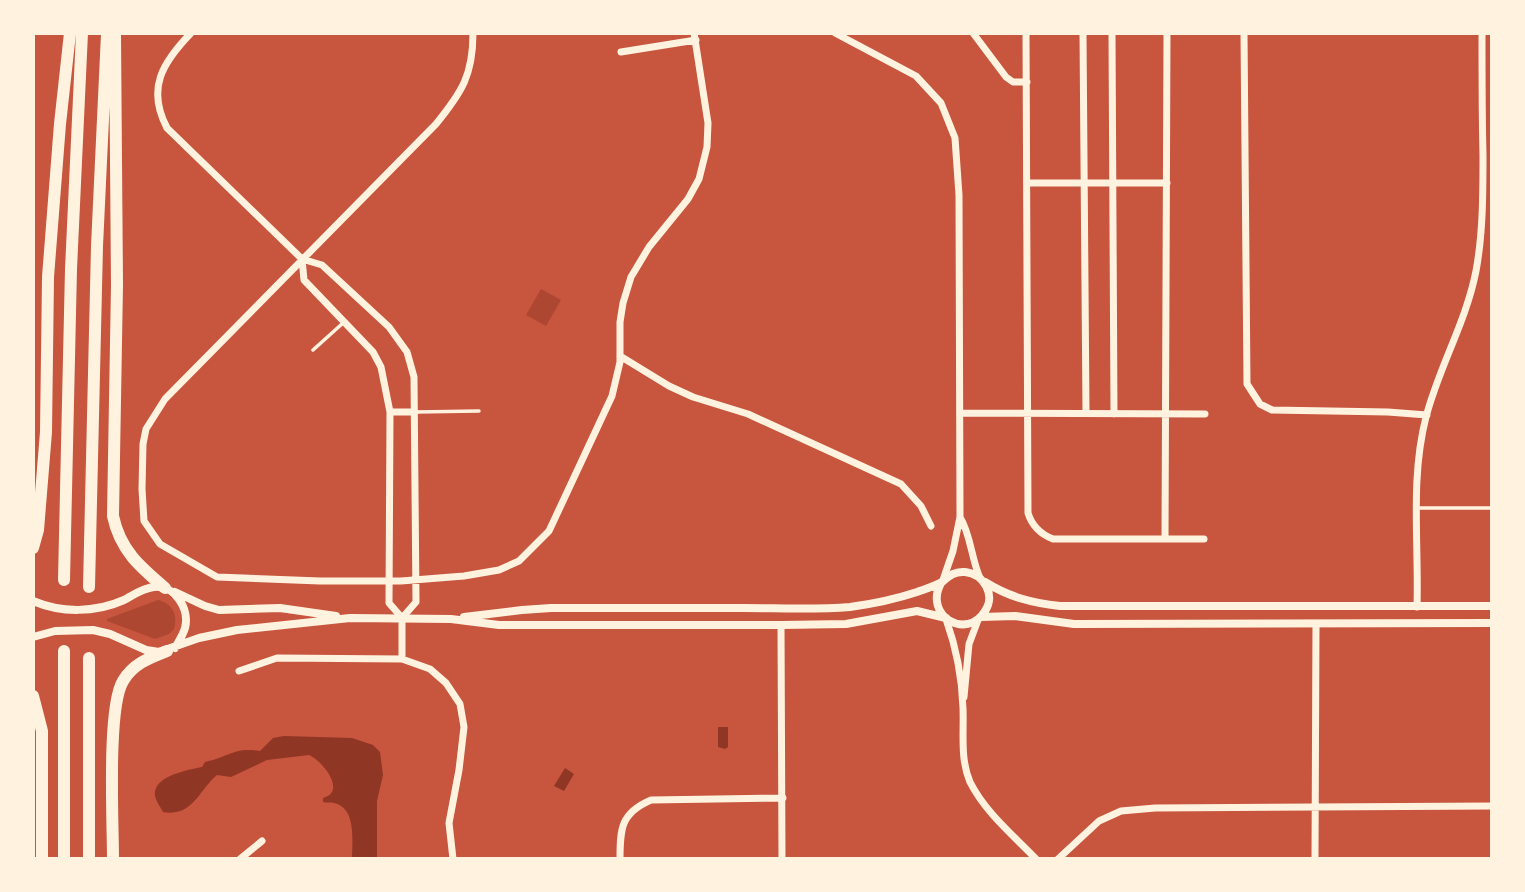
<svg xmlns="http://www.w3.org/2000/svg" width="1525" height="892" font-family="'Varela Round',sans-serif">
<rect width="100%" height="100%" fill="#c8553d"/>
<path fill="#ae4732" d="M541 289 561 300 546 326 526 315Z
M158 600C173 604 178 615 174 629L169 634 155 639 107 621V619Z"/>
<path fill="#8f3625" d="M718 727H728V747L725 749 718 747Z
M284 736 352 738 373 745 380 752 383 775 377 801V859H352C352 842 357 808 334 803 331 802 327 803 323 802V798C347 792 323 761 309 755L267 760 231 777 217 775C198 791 193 817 163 812 161 808 156 801 155 796 152 776 188 770 202 767L205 762C230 757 233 747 260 751L273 738Z
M565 768 574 774 564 791 554 786Z"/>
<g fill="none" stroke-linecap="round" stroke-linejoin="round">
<path stroke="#fff3e0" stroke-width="3.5" d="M313 350 343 323
M415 412 479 411
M1417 508H1492"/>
<path stroke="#fff3e0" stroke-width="7" d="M191 33C163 62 146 88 167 128L302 259 322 265 389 327 407 352 414 377 416 602 402 618
M473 33C473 75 462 92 436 124L165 399 146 429 143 444 142 489 144 521 160 544 217 577 320 581H401L464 576 499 570 519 561 549 531 612 396 620 362V322L623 303 631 277 649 247 688 199 699 179 707 147 708 123 694 33
M835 33 916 76 941 103 955 138 959 195 960 517 953 551 943 580
M973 33 1006 77 1013 82H1027
M1026 33 1028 513C1032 526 1040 534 1053 539H1204
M1083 33 1086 413
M1112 33 1114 414
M1244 33 1247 384 1260 404 1272 410 1388 412 1427 415
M621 52 696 40
M1027 183H1167
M302 259 304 280 373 352 381 367 390 412 389 603 402 618
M620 356 669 386 693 397 748 414 901 484 921 506 931 526
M390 412H415
M960 413 1205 414
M960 517C971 535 971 558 980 578
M1165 539 1167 33
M1417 607C1419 543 1410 479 1426 417 1439 367 1466 322 1476 271 1483 233 1483 194 1483 155 1482 115 1482 74 1482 33
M402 618V659
M946 619C956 647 962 678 963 708 964 733 960 759 970 782 985 812 1013 835 1036 859
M781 625 782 859
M239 671 277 658 402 659 430 669 446 683 460 704 464 727 459 770 449 823 453 859
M964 697 969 644 978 620
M240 859 262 841
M620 859C620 828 621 813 651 800L783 798
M1058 859 1099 821 1121 811 1155 808 1492 806
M1315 859 1316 624"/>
<path stroke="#fff3e0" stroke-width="8" d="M985 582C1009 597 1032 603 1060 606H1492
M175 592 205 606 219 610 280 608 336 616
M33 601C61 613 95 613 124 600 133 595 143 588 154 587 175 585 190 609 185 628 183 635 179 641 175 648
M464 617 522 610 551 608C615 608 679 608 743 608 778 608 814 610 850 607 872 604 896 599 917 592 925 589 935 586 942 582 949 576 954 571 965 572 984 574 996 595 985 611 967 641 923 616 941 583
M981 617 1015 616 1074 624 1492 623
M33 637 55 631 93 630 110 634 146 650 159 652 199 638 237 630 350 618 451 619 499 625H781L846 624 917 611 946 618"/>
<path stroke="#fff3e0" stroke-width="12" d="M115 33 117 285 113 516C120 550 140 567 165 588
M33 548 38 530 46 432 48 277 60 124 70 33
M64 580 71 269 82 33
M89 587 97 246 107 34
M64 651V859
M89 658V859
M33 696 42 731V859
M113 859C113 823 107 707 123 681 133 664 149 658 167 651"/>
</g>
<rect width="1525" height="892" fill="none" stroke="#fff3e0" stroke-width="70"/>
</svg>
